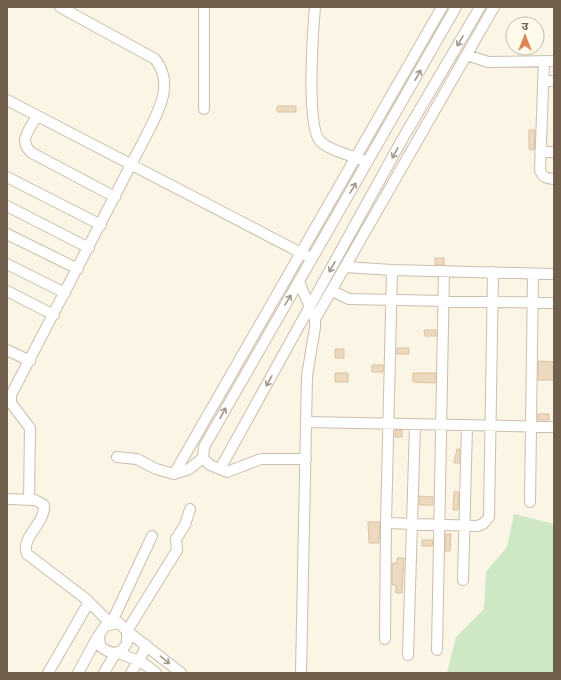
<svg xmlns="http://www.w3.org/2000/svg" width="561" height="680" font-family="'Public Sans','Noto Sans Devanagari',sans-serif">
<rect width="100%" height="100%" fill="#faf5e5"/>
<path fill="#cee7c5" d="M514 514 554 524V673H447L456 637 484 609 486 572 507 547Z"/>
<path fill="#edd9bf" stroke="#dec2a1" d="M277 106H296V112H277Z
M529 130H535L534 150 529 149Z
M435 258H444V265H435Z
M424 330H436V336H425Z
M397 348H409V354H397Z
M335 349H344V358H335Z
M538 361 554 362V380H538Z
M372 365H383V372H372Z
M335 373H348V382H335Z
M413 373H436L435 383 413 382Z
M538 414H549V420H538Z
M395 430H402V437H395Z
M457 449H460V463H454Z
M454 492H459L458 510H453Z
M419 496 433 497V505H419Z
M368 522H380L379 543H369Z
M446 534H451L450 551H445Z
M422 540H433L432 546H422Z
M397 558H404L402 593H396V585H392V563H397Z"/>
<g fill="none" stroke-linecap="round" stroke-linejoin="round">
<defs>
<path id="minor" d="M315 7C313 30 306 126 320 141 330 151 350 155 362 160
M467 55 488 62 554 61
M544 61 540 170C543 178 546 178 554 179
M544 81H554
M7 100 307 256
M204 109V7
M37 116C30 129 17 141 32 153L115 197
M540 152H554
M7 177 101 225
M7 206 89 248
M7 234 78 269
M7 264 65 293
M346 267 392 270 554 274
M299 282 315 319V327L307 376 301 673
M7 291 54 315
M332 291 349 299 554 303
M315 319 494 7
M7 350 30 361
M306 422 554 427
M117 457 137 459 156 469 174 474 189 469 203 458
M306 459H261L227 472 210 465 203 458 204 447 456 7
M220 469 403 138 480 7
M174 474 442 7
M7 499 35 500 44 505C46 523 20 537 27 554L86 599 111 624 152 536
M29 500 30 428 11 403V395L146 136C158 112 175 84 155 59L60 7
M530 502 533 274
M386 523 477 526 483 524 489 517 493 272
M463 580 467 426
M119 623 127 631V643C120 656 111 655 100 646L99 635 105 626Z
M385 639 386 523 392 270
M437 650 444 271
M118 653 142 662 156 673
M408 655 415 425
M48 673 89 602
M78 673 98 636
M104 673 115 654
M131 673C136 663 144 655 146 645
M181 673 127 631 177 550 176 539 185 525 190 509"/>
</defs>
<use href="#minor" stroke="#cbbead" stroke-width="12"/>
<use href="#minor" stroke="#fff" stroke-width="10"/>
</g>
<defs><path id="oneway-shaft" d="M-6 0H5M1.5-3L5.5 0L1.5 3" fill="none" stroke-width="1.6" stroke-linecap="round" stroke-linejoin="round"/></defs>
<g stroke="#a3978b">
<use href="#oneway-shaft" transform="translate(460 41) rotate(120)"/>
<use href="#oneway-shaft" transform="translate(418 75) rotate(-61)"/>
<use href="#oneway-shaft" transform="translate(395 153) rotate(119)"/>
<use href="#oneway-shaft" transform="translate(353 188) rotate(-60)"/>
<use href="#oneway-shaft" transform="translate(332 267) rotate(119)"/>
<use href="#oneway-shaft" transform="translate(288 300) rotate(-59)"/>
<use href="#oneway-shaft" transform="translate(269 381) rotate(119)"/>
<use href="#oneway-shaft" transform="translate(223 413) rotate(-61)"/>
<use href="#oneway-shaft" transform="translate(165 660) rotate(40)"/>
</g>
<rect width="561" height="680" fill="none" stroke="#715f4d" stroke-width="16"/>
<g transform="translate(525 36)"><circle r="19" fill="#fdf9eb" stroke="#c5bbac"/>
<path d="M0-3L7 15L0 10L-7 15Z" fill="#da8655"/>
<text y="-6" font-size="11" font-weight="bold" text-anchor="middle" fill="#715f4d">उ</text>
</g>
</svg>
